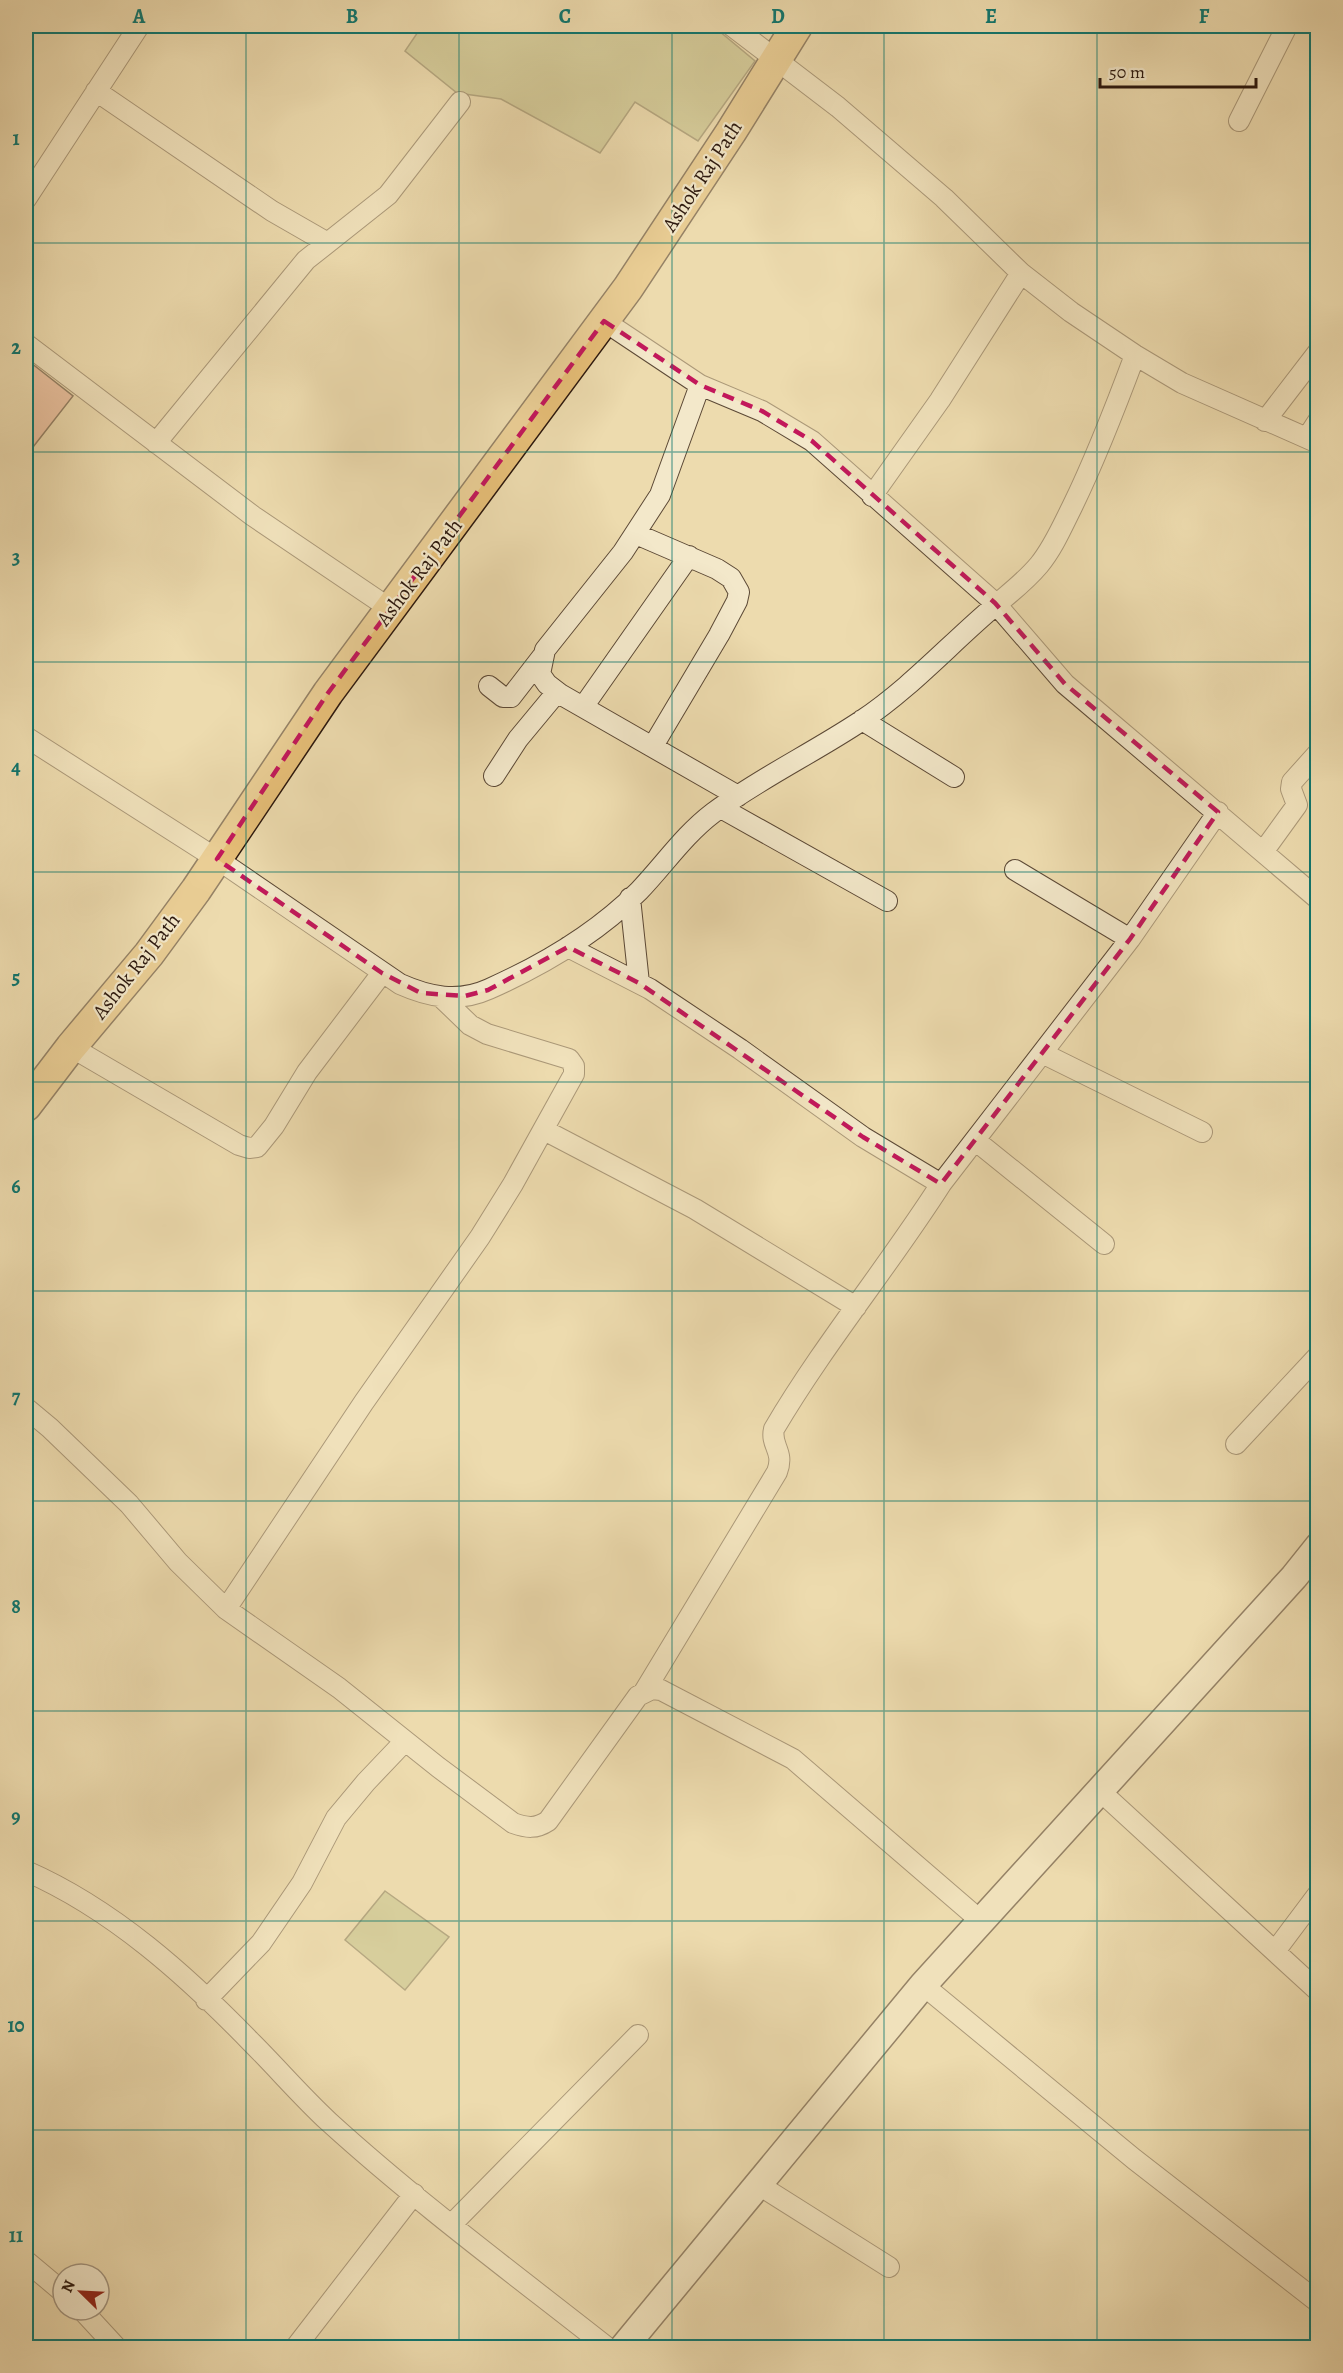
<svg xmlns="http://www.w3.org/2000/svg" width="1343" height="2373" font-family="Alegreya,serif">
<rect width="100%" height="100%" fill="#eddbae"/>
<filter id="stains"><feTurbulence type="fractalNoise" baseFrequency=".00333" numOctaves="4"/><feColorMatrix values="0 0 0 0 .2 0 0 0 0 .09 0 0 0 0 .02 0 0 0 .5 -.17"/></filter>
<radialGradient id="worn" r=".72"><stop offset=".6" stop-color="#630" stop-opacity="0"/><stop offset="1" stop-color="#630" stop-opacity=".3"/></radialGradient>
<path fill="#bdbe86" stroke="#746b4a" stroke-width="1.5" d="M422 26H713L755 61 698 141 635 102 600 153 501 99 457 93 405 51Z
M385 1891 449 1937 405 1990 345 1940Z"/>
<path fill="#e8a791" stroke="#2c180e" stroke-width="1.5" d="M26 359 73 396 26 456Z"/>
<g fill="none" stroke-linecap="round" stroke-linejoin="round">
<defs>
<path id="minor" d="M732 26 838 107 944 198 1021 273 1071 312 1135 355 1182 383 1318 443
M96 91 272 211 326 242
M1239 121 1287 26
M26 199 139 26
M604 321 700 385 762 411 812 441 995 603 1065 684 1318 899
M26 344 253 516 392 610
M700 385 660 495 623 552 545 650 540 674 547 684 560 694 738 796
M1265 421 1318 352
M1307 438 1318 421
M156 443 306 260 388 195 460 102
M872 496 940 400 1021 273
M636 534 717 569 731 578 739 592 737 601 719 635 653 746
M489 686 503 697H511L542 657
M583 707 689 556
M862 720 954 777
M26 737 217 859 400 984C429 997 458 1003 489 989 543 965 597 933 639 891 664 865 684 835 713 813 760 778 813 753 861 721 909 689 947 647 990 610 1007 595 1024 583 1039 565 1053 548 1062 527 1072 507 1096 458 1116 406 1135 355
M494 776 518 739 557 692
M721 808 887 901
M1263 852 1297 805 1291 789 1292 782 1318 753
M1015 870 1130 939
M630 898 639 983
M568 947 650 989 740 1049 863 1137 941 1184C888 1267 824 1344 774 1429 770 1446 785 1451 777 1472L644 1692
M71 1047 239 1145 249 1148 257 1147 274 1126 307 1072 382 973
M1044 1054 1202 1132
M544 1130 695 1209 856 1307
M976 1141 1104 1244
M941 1184 1130 939 1218 812
M26 1408 50 1428 129 1504 178 1562 226 1609 339 1688 438 1767 513 1823C527 1828 536 1829 548 1821L638 1696 652 1689 661 1690 793 1759 981 1921
M1236 1444 1318 1356
M226 1609 364 1402 480 1237 513 1184 574 1074V1066L569 1059 487 1034 470 1025 441 997
M1100 1791 1318 1991
M26 1871C113 1909 187 1976 252 2043 278 2069 302 2097 329 2122 417 2202 514 2274 608 2348
M1276 1950 1318 1894
M923 1985 1134 2159 1318 2302
M206 2000 261 1943 302 1883 336 1818 366 1782 405 1741
M759 2185 889 2267
M451 2225 638 2035
M26 2261 63 2292
M82 2310 117 2348
M295 2348 414 2194"/>
<path id="secondary" d="M623 2348 923 1985 1294 1577 1318 1547"/>
<path id="primary" d="M26 1106 71 1047 149 954 196 890 328 693 628 288 731 132 797 26"/>
</defs>
<use href="#minor" stroke="#5c4936" stroke-width="22"/>
<use href="#secondary" stroke="#2c180e" stroke-width="30"/>
<use href="#primary" stroke="#2c180e" stroke-width="33"/>
<use href="#minor" stroke="#f3e8ca" stroke-width="20"/>
<use href="#secondary" stroke="#f3e8ca" stroke-width="27"/>
<use href="#primary" stroke="#e6be77" stroke-width="30"/>
</g>
<path d="M0 0H1343V2373H0ZM604 321 700 385 762 411 812 441 995 603 1065 684 1218 812 1130 939 941 1184 863 1137 639 983 568 947 488 990 465 996 421 993 382 973 217 859 328 693Z" fill="#eddbae" fill-opacity=".55" fill-rule="evenodd"/>
<path fill="none" stroke="#c2185b" stroke-width="4.5" stroke-dasharray="12 8" stroke-linejoin="round" d="M604 321 700 385 762 411 812 441 995 603 1065 684 1218 812 1130 939 941 1184 863 1137 639 983 568 947 488 990 465 996 421 993 382 973 217 859 328 693Z"/>
<path fill="none" stroke="#0f766e" stroke-width="1.5" stroke-opacity="0.55" d="M246 26V2348M459 26V2348M672 26V2348M884 26V2348M1097 26V2348M26 243H1318M26 452H1318M26 662H1318M26 872H1318M26 1082H1318M26 1291H1318M26 1501H1318M26 1711H1318M26 1921H1318M26 2130H1318"/>
<g text-anchor="middle" stroke-width="4.5" stroke-linejoin="round" paint-order="stroke">
<g font-size="21" fill="#2c180e" stroke="#f3e8ca">
<text transform="translate(702 176) rotate(-57)" y="7">Ashok Raj Path</text>
<text transform="translate(419 572) rotate(-53)" y="7">Ashok Raj Path</text>
<text transform="translate(136 966) rotate(-52)" y="7">Ashok Raj Path</text>
</g>
</g>
<rect width="1343" height="2373" fill="none" stroke="#eddbae" stroke-width="66"/>
<g transform="translate(81 2292) rotate(294)"><circle r="28" fill="#f3e8ca" stroke="#a3957f" stroke-width="1.5"/>
<path d="M0-4.5L10 22L0 15L-10 22Z" fill="#8f2418"/>
<text y="-9" font-size="16" font-weight="bold" text-anchor="middle" fill="#2c180e">N</text>
</g>
<path d="M1100 78v9h156v-9" fill="none" stroke="#2c180e" stroke-width="3"/>
<text x="1109" y="78" font-size="18" fill="#2c180e" stroke="#f3e8ca" stroke-width="4.5" paint-order="stroke">50 m</text>
<rect x="33" y="33" width="1277" height="2307" fill="none" stroke="#0f766e" stroke-width="2"/>
<g font-size="20" text-anchor="middle" font-weight="bold" fill="#0f766e">
<text x="139" y="23">A</text>
<text x="352" y="23">B</text>
<text x="565" y="23">C</text>
<text x="778" y="23">D</text>
<text x="991" y="23">E</text>
<text x="1204" y="23">F</text>
<text x="16" y="145">1</text>
<text x="16" y="354">2</text>
<text x="16" y="564">3</text>
<text x="16" y="774">4</text>
<text x="16" y="984">5</text>
<text x="16" y="1193">6</text>
<text x="16" y="1403">7</text>
<text x="16" y="1613">8</text>
<text x="16" y="1823">9</text>
<text x="16" y="2032">10</text>
<text x="16" y="2242">11</text>
</g>
<rect width="100%" height="100%" filter="url(#stains)"/>
<rect width="100%" height="100%" fill="url(#worn)"/>
</svg>
